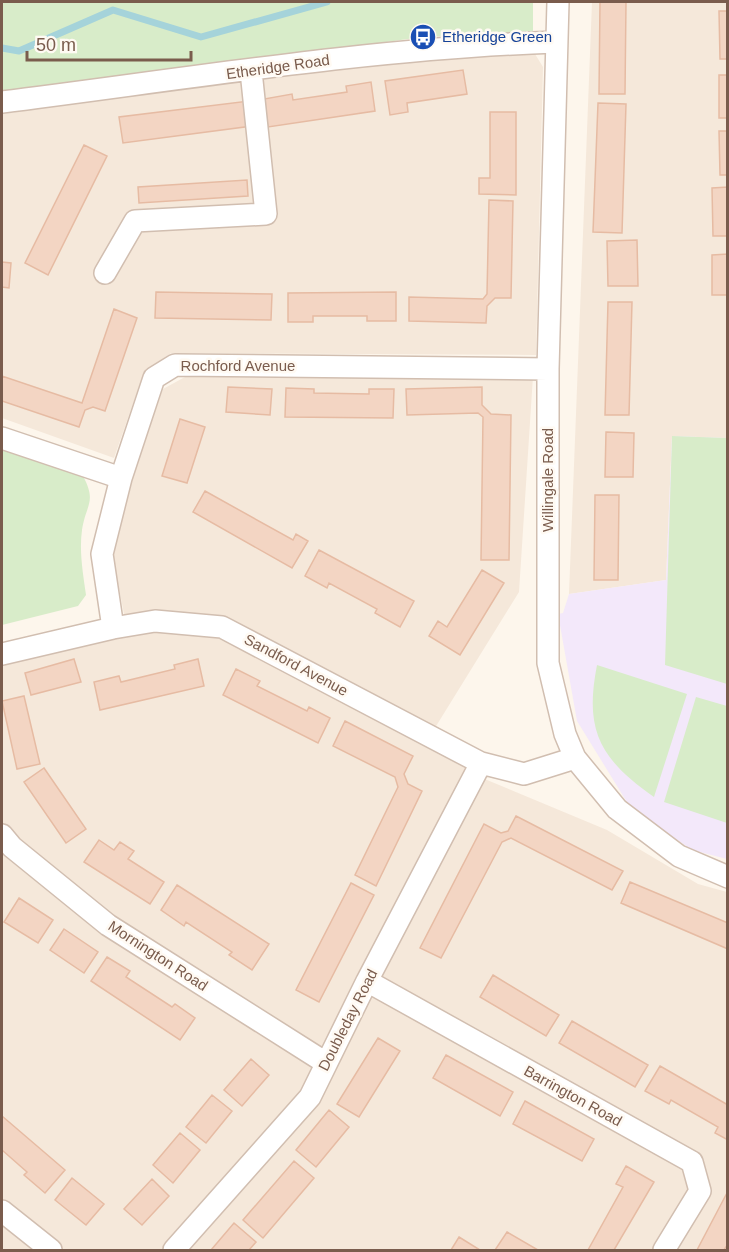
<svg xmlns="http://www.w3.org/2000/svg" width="729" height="1252" font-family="Arial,sans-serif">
<rect width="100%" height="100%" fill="#fdf6ec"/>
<path fill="#f5e8da" d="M592 2H727V438L672 436 666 580 569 594Z
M519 51 535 54 543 67 536 355 171 353 144 372 114 458 2 418V114L365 62Z
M533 376 519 592 425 744 487 780 607 830 698 884 727 892V1250H2V664L128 634 112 553 129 485 163 389 185 377Z"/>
<path fill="#f3e8fa" d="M672 436 727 438V859L692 850 630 807 577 721 558 614 563 613 569 594 666 580Z"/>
<path fill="#d8ecc9" d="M2 2H533V33L422 37 2 96Z
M672 436 727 438V684L665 665Z
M2 450 83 476C97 502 86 504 82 530 79 551 83 574 86 595L78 606 2 625Z
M597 665 687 694 654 797C600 759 584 731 597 665Z
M696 697 727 706V823L664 802Z"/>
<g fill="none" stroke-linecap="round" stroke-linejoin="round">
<path stroke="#a5d3da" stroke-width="7" d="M2 48 19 51 113 10 201 37 327 2"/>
</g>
<path fill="#f3d5c3" stroke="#e6bba3" stroke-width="1.5" d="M600 2H626L625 94H599Z
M719 11H728V59H720Z
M463 70 467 94 407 103 408 112 390 115 385 81Z
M719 75H728V118H719Z
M371 82 375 111 268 127 264 99 292 94 293 100 347 92 346 86Z
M249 101 252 126 123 143 119 117Z
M598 103 626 104 622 233 593 232Z
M490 112H516V195L479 194V178H490Z
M719 131H728V175H720Z
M84 145 107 156 48 275 25 263Z
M247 180 248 196 139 203 138 187Z
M728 187V236H713L712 188Z
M489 200 513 201 511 298H495L487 306 486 323 409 321V297L483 299 487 294Z
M637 240 638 286H608L607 241Z
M728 254V295H712V255Z
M2 262 11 263 9 288 2 287Z
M156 292 272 294 271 320 155 318Z
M396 292V321H367V316H313V322H288V293Z
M608 302H632L629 415H605Z
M114 309 137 318 105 411 93 407 85 410 79 427 2 401V376L82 403Z
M228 387 272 389 270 415 226 412Z
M482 387V405L491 414 511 415 509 560H481L483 417 478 413 407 415 406 389Z
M286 388 314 389V393L369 394V389H394L393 418 285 417Z
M180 419 205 427 187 483 162 476Z
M606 432 634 433 633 477H605Z
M205 491 293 540 296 534 308 541 292 568 193 512Z
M595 495H619L618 580H594Z
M319 550 414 601 400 627 375 613 377 609 329 583 327 588 305 576Z
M482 570 504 583 460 655 429 636 438 621 447 627Z
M74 659 81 682 31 695 25 673Z
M198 659 204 686 100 710 94 682 119 676 121 682 175 669 174 665Z
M236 669 260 681 257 686 307 711 309 707 330 718 318 743 223 695Z
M24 696 40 764 17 769 2 701Z
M345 721 413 756 404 774 408 784 422 791 376 886 355 875 398 787 395 777 333 746Z
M44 768 86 829 66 843 24 782Z
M516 816 623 871 612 890 511 838 502 842 441 958 420 948 484 824 501 833 508 831Z
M99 840 114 850 120 842 134 851 128 859 164 882 150 904 84 862Z
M630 882 728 923V949L621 903Z
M351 883 374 895 319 1002 296 990Z
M177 885 269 944 252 970 229 955 232 952 186 922 184 926 161 910Z
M19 898 53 920 38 943 4 922Z
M64 929 98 952 84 973 50 950Z
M107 957 130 971 126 977 172 1007 175 1004 195 1018 180 1040 91 981Z
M493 975 559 1015 546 1036 480 997Z
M572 1021 648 1065 635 1087 559 1043Z
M378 1038 400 1051 359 1117 337 1104Z
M446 1055 513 1092 500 1116 433 1078Z
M251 1059 269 1075 242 1106 224 1090Z
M660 1066 728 1105V1140L715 1133 718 1127 671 1100 669 1104 645 1091Z
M212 1095 232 1111 206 1143 186 1127Z
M525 1101 594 1139 582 1161 513 1124Z
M329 1110 349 1127 316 1167 296 1150Z
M2 1116 65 1170 45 1193 24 1175 27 1172 2 1150Z
M180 1133 200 1150 173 1183 153 1165Z
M294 1161 314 1178 263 1238 243 1220Z
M626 1166 654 1182 614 1250H588L623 1187 616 1184Z
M72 1178 104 1204 86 1225 55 1200Z
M152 1179 169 1196 142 1225 124 1209Z
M728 1191V1244L724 1250H697Z
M234 1223 256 1242 249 1250H211Z
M507 1232 538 1250H495Z
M459 1237 480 1250H451Z"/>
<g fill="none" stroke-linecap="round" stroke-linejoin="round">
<defs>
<path id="street" d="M558 2 548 369V663L565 734 575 758 617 809 679 856 728 877
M2 102C185 79 372 48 556 42
M105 273 135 221 266 214 251 71
M2 438 121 478
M113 628 102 554 121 478 154 378 175 365 548 369
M2 654 113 628 155 621 222 627 481 763 524 774 575 758
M2 835 12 847 108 925 326 1063
M367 981 692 1162 700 1191 664 1250
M2 1211 51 1250
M174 1250 310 1097 367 981 481 763"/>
</defs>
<use href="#street" stroke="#d1beb0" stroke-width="24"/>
<use href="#street" stroke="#fff" stroke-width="21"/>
</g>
<defs>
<symbol id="bus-disc" viewBox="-11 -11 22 22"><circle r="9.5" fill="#1a4fb4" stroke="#fffaf3"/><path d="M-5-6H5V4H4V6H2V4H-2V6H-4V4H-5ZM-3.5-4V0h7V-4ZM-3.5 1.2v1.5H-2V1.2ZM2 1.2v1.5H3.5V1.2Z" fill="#fff"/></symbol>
</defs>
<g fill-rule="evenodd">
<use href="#bus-disc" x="408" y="22" width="30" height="30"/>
</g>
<g text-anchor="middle" stroke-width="5" stroke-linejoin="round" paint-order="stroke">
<g font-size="15" fill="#164399" stroke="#fffaf3" text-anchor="start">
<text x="442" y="42">Etheridge Green</text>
</g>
<g font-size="15" fill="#7a5c4d" stroke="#fffaf3">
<text transform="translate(278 67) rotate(-8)" y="5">Etheridge Road</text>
<text x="238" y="371">Rochford Avenue</text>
<text transform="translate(548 480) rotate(-90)" y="5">Willingale Road</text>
<text transform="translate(296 665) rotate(28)" y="5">Sandford Avenue</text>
<text transform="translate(158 956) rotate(33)" y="5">Mornington Road</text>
<text transform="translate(348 1020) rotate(-63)" y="5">Doubleday Road</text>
<text transform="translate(573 1096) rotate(29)" y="5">Barrington Road</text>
</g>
</g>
<rect width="729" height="1252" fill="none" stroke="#7a5c4d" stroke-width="6"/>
<path d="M27 51v9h164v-9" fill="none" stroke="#7a5c4d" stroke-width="3"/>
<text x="36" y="51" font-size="18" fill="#7a5c4d" stroke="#fffaf3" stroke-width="4.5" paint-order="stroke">50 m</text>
</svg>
